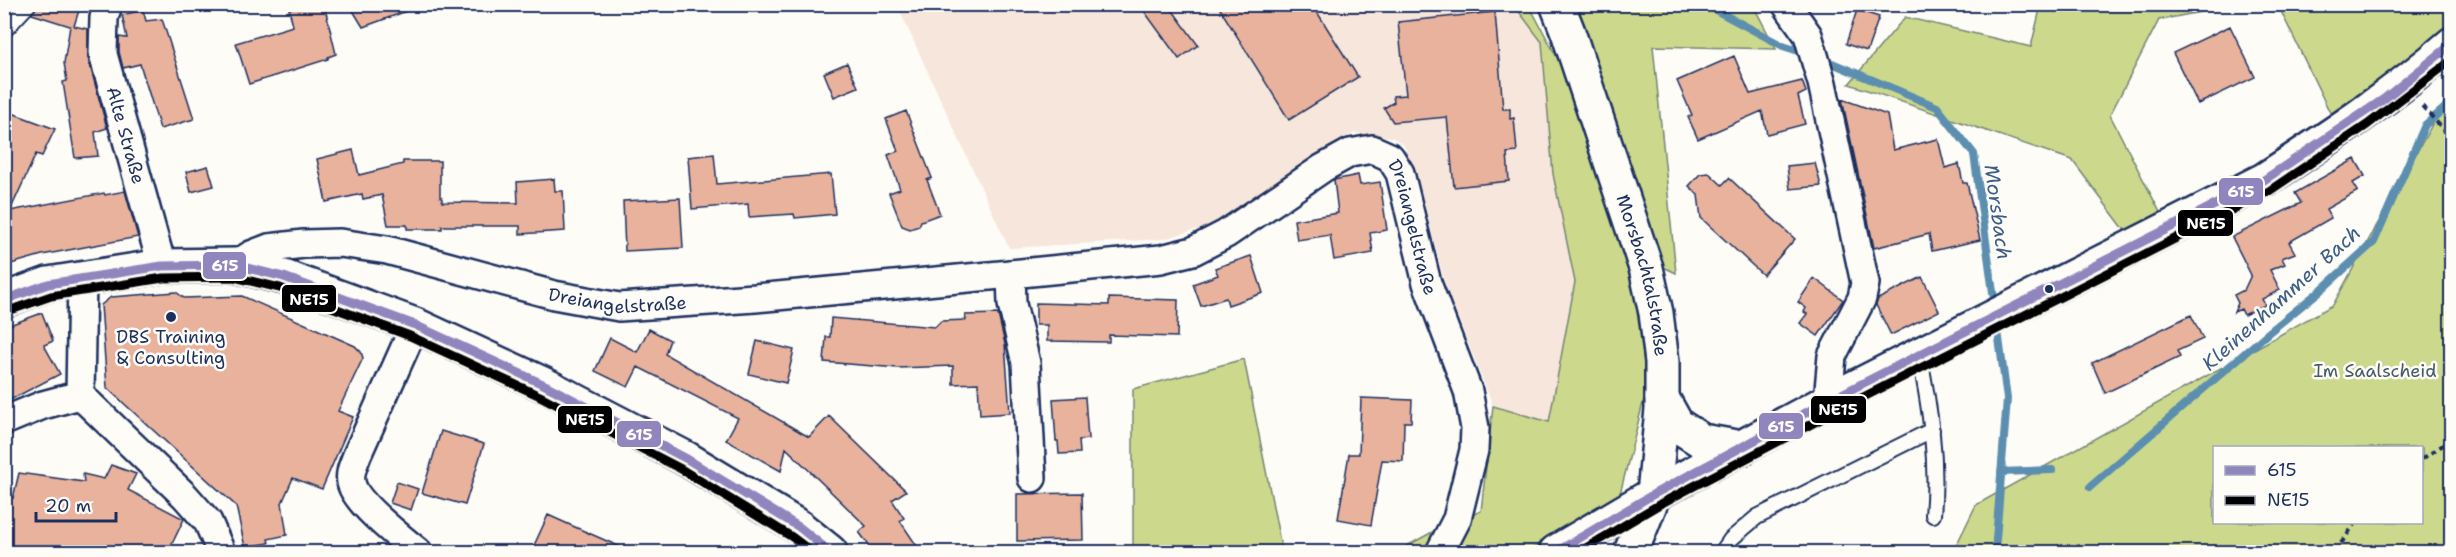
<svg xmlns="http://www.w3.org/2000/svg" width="2456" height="557" font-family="'Shantell Sans',sans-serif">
<rect width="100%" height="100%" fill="#fdfcf7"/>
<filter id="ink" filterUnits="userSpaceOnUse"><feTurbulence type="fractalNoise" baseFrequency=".0167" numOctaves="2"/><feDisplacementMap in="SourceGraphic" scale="12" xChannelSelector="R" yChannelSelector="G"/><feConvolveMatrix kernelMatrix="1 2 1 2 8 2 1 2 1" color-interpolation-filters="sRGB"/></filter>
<g filter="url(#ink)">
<path fill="#f7e6dc" d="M897 5H1514L1542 42 1553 174 1575 282 1549 422 1493 406 1446 287 1417 176 1404 145 1392 137 1354 133 1220 223 1163 239 1009 248Z"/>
<path fill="#ccd98c" stroke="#748475" stroke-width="1.5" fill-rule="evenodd" d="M1514 5H1529L1561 65 1622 237 1651 371 1620 494 1527 552H1396L1436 530 1481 511 1493 406 1549 422 1575 282 1553 174 1542 42Z
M1575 5H1753L1776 49 1653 46 1676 273 1659 265Z
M2041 5H2237L2159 20 2110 115 2163 218 2130 237 2072 160 1849 84 1905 17 2031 47Z
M2278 5H2451V63L2334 121Z
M2451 90V552H1953L1976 505 2333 305ZM2214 448H2422V522H2214Z
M1244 359 1282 552H1133V389Z"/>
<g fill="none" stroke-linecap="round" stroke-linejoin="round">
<path stroke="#5b8eb0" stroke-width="8" d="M1704 4 1783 46 1808 54
M1820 58 1937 107 1974 154 1995 307
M2001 472 2052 470
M2090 487 2268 333 2321 290 2374 242 2425 125 2452 102
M1995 552 2007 399 1997 323"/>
</g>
<path fill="#e8b29d" stroke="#1b2f5e" stroke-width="1.5" d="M38 4H81L74 26 88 29V58L107 128 95 132 98 156 75 158 63 82 67 81 64 63 70 26 32 14Z
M308 4H324L336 54 328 57V59L249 84 236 43 293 26 289 9Z
M349 4H418V7L363 27Z
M1139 4H1168L1198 45 1179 59Z
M1217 4H1312L1358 77 1289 120Z
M143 10 146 21 162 19 194 119 160 129 140 64 123 68 119 52V37L127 38 122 15Z
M1857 10 1879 17 1867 51 1846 44Z
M1495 12 1503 109H1510V119L1514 118 1517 152 1507 153 1509 181 1454 187 1447 117 1393 122 1384 108 1394 102 1393 96 1406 95 1398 22Z
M2230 26 2255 77 2198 104 2173 53Z
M1734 56 1750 94 1802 81 1806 92 1798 96 1805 124 1767 134 1762 111 1698 139 1688 117 1692 115 1677 81Z
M847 63 858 87 834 97 824 73Z
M1842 99 1887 115 1893 150 1938 139 1945 168 1959 164 1963 183H1967L1980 240 1932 251 1929 234 1874 248Z
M4 110 55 129 42 156 36 154 10 211 104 193 105 195 125 191 138 237 42 255 4 266Z
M906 111 932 178 927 180 940 214 921 221 919 226 910 229 902 226 889 193 900 189 888 155 898 151 886 119Z
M353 150 359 175 403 164V161H440V197H442V202L518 203 517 182 554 179 555 191H563L565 231 520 234V226H442V229H407V225H388L382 195 363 199 362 194 326 202 317 159Z
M714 154 717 184 831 174 835 214 795 218 794 214 749 217 748 204 692 209 688 157Z
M2355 159 2365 176 2353 183 2358 191 2326 209 2331 218 2289 242 2295 253 2282 258 2285 264 2270 270 2280 290 2262 299 2265 305 2244 315 2241 309 2234 312 2238 303 2234 295 2244 290 2251 275 2232 237 2301 203 2295 193Z
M1815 163 1821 186 1790 189 1787 166Z
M208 166 214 186 191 192 186 172Z
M1709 173 1722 185 1729 178 1795 239 1763 275 1701 218 1698 195 1689 186 1700 174Z
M1358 175 1360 185 1380 182 1387 230 1370 233 1373 253 1334 260 1330 235 1297 240 1294 220 1338 213 1334 180Z
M680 198 683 248 625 251 623 201Z
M1251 256 1263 293 1228 305 1226 298 1201 306 1193 284 1218 275 1215 268Z
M1922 277 1939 311 1891 335 1876 305 1878 299Z
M1814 278 1843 300 1818 336 1800 323 1807 314 1804 312 1806 308 1798 302Z
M176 292 184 298 242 296 355 346 361 352 363 358 338 411 353 417 322 489 293 478 282 503 287 535 268 539 269 543 245 547 236 506 107 388 101 305 111 297Z
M1109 298 1178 300 1177 337 1109 335V342L1047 341V325H1036V303L1109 305Z
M42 313 53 341 44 345 60 374 4 403V327Z
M998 314 1005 344 1010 413 980 415 978 383 953 384V366L898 368 824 362 826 337H830L831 318 935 327 941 321 966 320 965 315Z
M2191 315 2203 339 2177 351 2180 357 2105 393 2092 363Z
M649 329 670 340 665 354 809 437 829 416 906 491 892 500 904 518 900 521 921 552H874L859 532 866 526 786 448 781 471 726 440 738 418 638 367 628 387 595 371 610 338 637 352Z
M757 341 794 350 786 383 749 374Z
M1085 397 1088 439 1079 440 1080 453 1059 454 1058 441H1056L1053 399Z
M1361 398 1412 400 1411 422H1404L1403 461 1382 460 1371 525 1338 519 1349 454H1359Z
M441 431 484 444 465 505 422 493Z
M111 465 136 474 128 490 184 519 168 552H4V496L13 498 19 473 84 482 83 474 104 479Z
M397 482 418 489 411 510 390 503Z
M1082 493 1083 540 1017 541V494Z
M548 515 568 524 632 552H531Z"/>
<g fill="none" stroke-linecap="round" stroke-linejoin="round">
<defs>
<path id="lane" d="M4 31 29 4
M1919 354C1930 407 1938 461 1933 515
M1722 552 1731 539 1757 517 1932 430"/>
<g id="street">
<path id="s1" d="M108 4 104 18 103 54 162 266"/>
<path d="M1786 4 1808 35 1822 83 1865 283 1862 298 1832 356 1828 401"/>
<path id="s2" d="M235 265 251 255 269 248 304 244 340 243 387 250 554 295 619 307 755 298 1011 274 1161 259 1193 251 1226 234 1323 168 1350 153 1372 149 1390 157 1400 173 1427 283 1468 391 1475 428 1474 450 1457 519 1440 552"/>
<path d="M1011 274 1012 304 1026 363 1032 478"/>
<path d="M82 278 80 395 185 496 208 522 221 552"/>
<path d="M415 325 357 455C354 464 349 472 351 482 354 502 402 539 418 552"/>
<path d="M4 421 43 405 80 395"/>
</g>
<g id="secondary">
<path id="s3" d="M1557 4 1568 32 1646 268 1656 313 1662 362V409L1654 494 1631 552"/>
<path d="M4 300 48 284 162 266 235 265 284 277 415 325 545 385 687 459 799 527 830 552"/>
<path d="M1662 398 1677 425 1702 441 1742 448"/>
<path d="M1556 552 1654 494 1828 401 2264 180C2330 137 2392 96 2452 44"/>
</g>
</defs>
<use href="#lane" stroke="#1b2f5e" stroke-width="18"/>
<use href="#street" stroke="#1b2f5e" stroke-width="32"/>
<use href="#secondary" stroke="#1b2f5e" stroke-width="38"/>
<path stroke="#1b2f5e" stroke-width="4" stroke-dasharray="6 4.5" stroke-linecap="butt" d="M2422 106 2452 139
M2422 459 2452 439
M2335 552 2356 522"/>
<use href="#lane" stroke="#fdfcf7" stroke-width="14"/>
<use href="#street" stroke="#fdfcf7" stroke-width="27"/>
<use href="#secondary" stroke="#fdfcf7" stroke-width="33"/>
<defs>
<path id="bus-1" d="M4 300 48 284 162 266 235 265 284 277 415 325 545 385 687 459 799 527 830 552
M1556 552 1654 494 1828 401 2264 180 2384 99 2452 44"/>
<path id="bus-2" d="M8 311 51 296 163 278 234 277 280 288 410 336 540 396 681 469 792 537 812 552
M1579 552 1660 504 1834 412 2269 191 2367 125 2452 60"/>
</defs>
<use href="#bus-1" stroke="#fdfcf7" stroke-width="14"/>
<use href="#bus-2" stroke="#fdfcf7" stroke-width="14"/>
<use href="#bus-1" stroke="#9185be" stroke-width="9"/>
<use href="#bus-2" stroke="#000" stroke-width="9"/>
</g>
</g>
<g fill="#1b2f5e" stroke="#fdfcf7" stroke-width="2">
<circle cx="2049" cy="289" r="5"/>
<circle cx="171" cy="317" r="6"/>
</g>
<g text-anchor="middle" stroke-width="5" stroke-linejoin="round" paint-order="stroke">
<g font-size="18" fill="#1b2f5e" stroke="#fdfcf7">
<text dy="6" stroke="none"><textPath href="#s1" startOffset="135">Alte Straße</textPath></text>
<text dy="6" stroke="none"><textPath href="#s2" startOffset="1275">Dreiangelstraße</textPath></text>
<text dy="6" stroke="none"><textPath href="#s3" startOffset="285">Morsbachtalstraße</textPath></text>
<text dy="6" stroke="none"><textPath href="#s2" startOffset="394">Dreiangelstraße</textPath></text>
</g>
<g font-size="18" fill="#1b2f5e" stroke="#fdfcf7">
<text x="171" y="343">DBS Training<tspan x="171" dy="21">&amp; Consulting</tspan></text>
</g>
<g font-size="18" fill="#475a6a" stroke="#fdfcf7">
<text x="2375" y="377">Im Saalscheid</text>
</g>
<g font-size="20" font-style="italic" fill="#3b5e87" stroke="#fdfcf7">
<text transform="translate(1998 212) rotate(82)" y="7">Morsbach</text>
<text transform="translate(2281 298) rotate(-42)" y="7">Kleinenhammer Bach</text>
</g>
</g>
<g stroke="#fdfcf7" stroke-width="2">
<rect x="2218" y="177" width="46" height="29" rx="6" fill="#9185be"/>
<rect x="2177" y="209" width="57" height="28" rx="6" fill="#000"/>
<rect x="202" y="251" width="45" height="29" rx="6" fill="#9185be"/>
<rect x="281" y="284" width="56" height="29" rx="6" fill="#000"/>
<rect x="1810" y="395" width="57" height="29" rx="6" fill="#000"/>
<rect x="557" y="405" width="56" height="29" rx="6" fill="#000"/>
<rect x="1758" y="412" width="46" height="28" rx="6" fill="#9185be"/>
<rect x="616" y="420" width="46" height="28" rx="6" fill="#9185be"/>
</g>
<g font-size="16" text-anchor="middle" font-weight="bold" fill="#fff">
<text x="2241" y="197">615</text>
<text x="2206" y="229">NE15</text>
<text x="225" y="271">615</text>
<text x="309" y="305">NE15</text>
<text x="1838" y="415">NE15</text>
<text x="585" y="425">NE15</text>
<text x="1781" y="432">615</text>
<text x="639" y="440">615</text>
</g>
<rect width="2456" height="557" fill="none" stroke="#fdfcf7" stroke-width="24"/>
<rect x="12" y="12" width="2432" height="533" fill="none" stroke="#1b2f5e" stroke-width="2" filter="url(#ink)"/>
<rect x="2213" y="446" width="210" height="78" fill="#fdfcf7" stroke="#a3aaba" stroke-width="1.5"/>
<rect x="2225" y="466" width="30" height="9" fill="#9185be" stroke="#a3aaba" stroke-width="1.5"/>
<text x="2267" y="476" font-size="18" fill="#1b2f5e">615</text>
<rect x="2225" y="496" width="30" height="9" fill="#000000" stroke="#a3aaba" stroke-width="1.5"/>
<text x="2267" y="506" font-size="18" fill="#1b2f5e">NE15</text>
<path d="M36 512v9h80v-9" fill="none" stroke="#1b2f5e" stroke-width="3"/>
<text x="45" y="512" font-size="18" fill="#1b2f5e" stroke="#fdfcf7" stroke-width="4.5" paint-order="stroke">20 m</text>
</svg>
